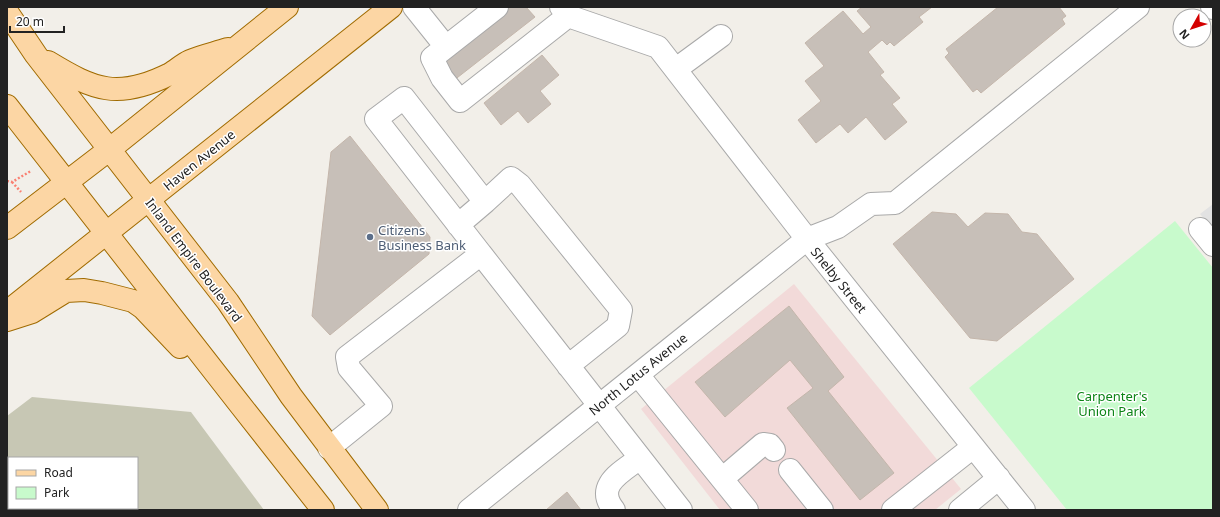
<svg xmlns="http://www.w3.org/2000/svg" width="1220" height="517" font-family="'Noto Sans',sans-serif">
<rect width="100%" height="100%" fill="#f2efe9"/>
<path fill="#f2dad9" d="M794 284 961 489 935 510H720L641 409Z"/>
<path fill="#c7c7b4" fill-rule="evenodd" d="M32 397 191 412 264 510H7V416ZM9 458H137V508H9Z"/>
<path fill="#c8facc" d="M1175 221 1213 268V510H1067L969 388Z"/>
<path fill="#e2e2e2" d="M1213 204V229L1200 214Z"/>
<path fill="#c7bfb8" stroke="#c4b6ab" d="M502 7H526L535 17 453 81 436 60Z
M862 7H932L919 17 923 22 894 46 890 42 887 45 882 40 868 52 884 72 880 75 900 98 892 104 907 122 885 140 866 117 848 133 840 124 816 143 798 120 821 101 805 81 824 66 805 43 843 11 863 34 871 27 857 11Z
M998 7H1059L1066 16 1062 19 1065 24 981 93 977 89 973 92 945 57 949 53 946 49Z
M542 55 559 75 540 91 551 104 528 123 518 111 501 125 484 103Z
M350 136 430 237 429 254 330 335 312 316 331 152Z
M932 212 956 214 968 227 985 213 1008 214 1022 232 1037 234 1074 279 997 341 970 338 893 244Z
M789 306 844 377 828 391 894 473 860 500 787 408 813 388 790 360 725 417 695 382Z
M567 492 581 510H546Z"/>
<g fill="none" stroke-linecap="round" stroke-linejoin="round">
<defs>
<path id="minor" d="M414 7 446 47 497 7
M1212 7 1213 8
M568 16 658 47 807 239 1024 510
M446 47 432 58 442 78 460 101 568 16 561 7
M676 69 721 36
M485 202 511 178 520 185 621 310 618 326 568 366
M458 225 485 202 404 98 376 119 481 254
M1200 229 1213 245
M638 375 747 510
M329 448 381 406 349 368 347 357 481 254 681 510
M790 470 822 510
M722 479 763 444 770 445 774 450
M469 510 807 239 838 227 871 204 895 203 1138 7
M614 510C594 485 622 472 640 458
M893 510 973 447
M960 510 999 478"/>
<path id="major" d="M7 12 36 55 228 302 291 396 377 510
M48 62C94 90 118 100 170 74 177 70 183 64 190 61 202 56 216 53 228 49
M7 106C113 241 217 376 323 510
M7 228 110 149 287 7
M7 312 391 7
M7 320 32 312 66 291 84 290 102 293 133 301 143 308 180 347"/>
</defs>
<use href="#minor" stroke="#a9a9a9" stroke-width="24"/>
<use href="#major" stroke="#a06b00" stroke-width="24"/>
<path stroke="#fa8072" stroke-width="2.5" stroke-dasharray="2 2" stroke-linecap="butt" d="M7 181 12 182 31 171
M12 182 21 192"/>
<use href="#minor" stroke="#fff" stroke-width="22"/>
<use href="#major" stroke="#fcd6a4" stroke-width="22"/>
</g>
<circle fill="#5c6f8a" stroke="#fff" stroke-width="1.5" cx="370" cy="237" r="4"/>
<g text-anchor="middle" stroke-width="3" stroke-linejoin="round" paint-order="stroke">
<g font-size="13" fill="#222" stroke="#fff">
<text transform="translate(199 160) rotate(-39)" y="5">Haven Avenue</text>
<text transform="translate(194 260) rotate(53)" y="5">Inland Empire Boulevard</text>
<text transform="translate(839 280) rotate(51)" y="5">Shelby Street</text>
<text transform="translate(638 374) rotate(-39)" y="5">North Lotus Avenue</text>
</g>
<g font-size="13" fill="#4e5e75" stroke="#fff" text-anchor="start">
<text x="378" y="235">Citizens<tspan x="378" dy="15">Business Bank</tspan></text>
</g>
<g font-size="13" fill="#0c8416" stroke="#fff">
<text x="1112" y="401">Carpenter's<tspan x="1112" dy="15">Union Park</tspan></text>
</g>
</g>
<rect width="1220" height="517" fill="none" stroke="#222222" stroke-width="16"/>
<rect x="8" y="457" width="130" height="52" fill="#ffffff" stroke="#a7a7a7"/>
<rect x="16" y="470" width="20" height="6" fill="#fcd6a4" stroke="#a7a7a7"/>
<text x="44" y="477" font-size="12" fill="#222222">Road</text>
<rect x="16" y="487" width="20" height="12" fill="#c8facc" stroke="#a7a7a7"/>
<text x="44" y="497" font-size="12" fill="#222222">Park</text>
<g transform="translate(1192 28) rotate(231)"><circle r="19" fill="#ffffff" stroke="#a7a7a7"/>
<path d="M0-3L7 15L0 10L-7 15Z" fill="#d40000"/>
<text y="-6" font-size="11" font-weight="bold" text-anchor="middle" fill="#222222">N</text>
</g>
<path d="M10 26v6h54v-6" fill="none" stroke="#222222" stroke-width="2"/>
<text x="16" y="26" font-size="12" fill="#222222" stroke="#ffffff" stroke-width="3" paint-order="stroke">20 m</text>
</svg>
